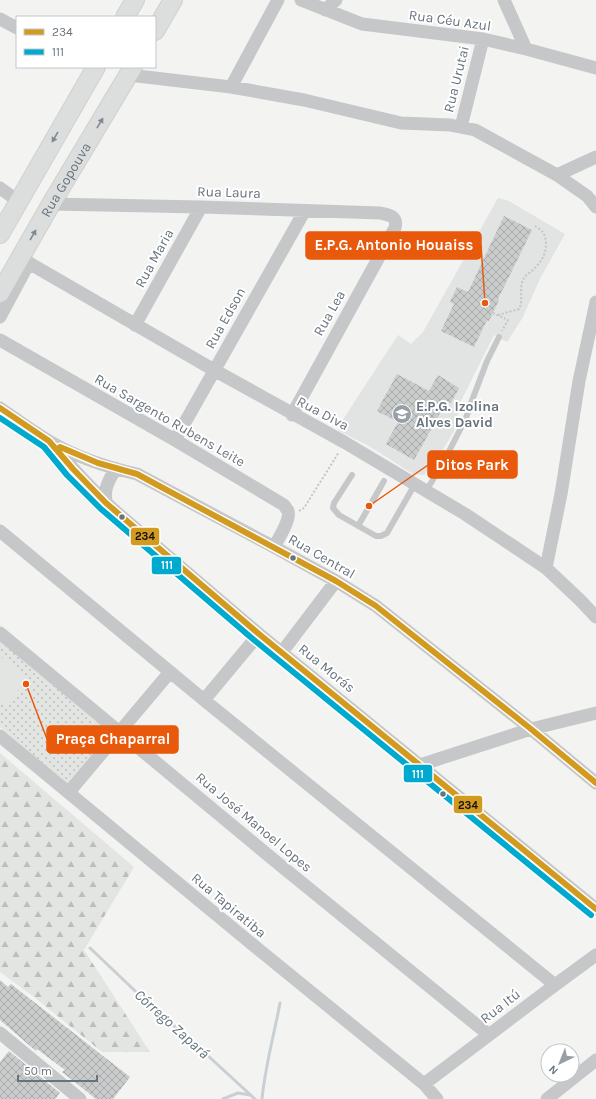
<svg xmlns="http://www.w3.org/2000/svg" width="596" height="1099" font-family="Karla,sans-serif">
<defs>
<pattern id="grass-dots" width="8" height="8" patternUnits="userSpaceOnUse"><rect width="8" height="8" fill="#e2e5e1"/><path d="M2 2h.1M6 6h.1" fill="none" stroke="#bbbebc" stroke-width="1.8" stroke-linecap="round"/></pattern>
<pattern id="forest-firs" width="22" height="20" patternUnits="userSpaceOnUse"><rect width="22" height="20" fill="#e2e5e1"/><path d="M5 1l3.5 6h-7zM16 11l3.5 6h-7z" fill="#bbbebc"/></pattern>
<pattern id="building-cross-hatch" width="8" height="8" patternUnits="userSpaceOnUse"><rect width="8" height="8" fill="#cacbcb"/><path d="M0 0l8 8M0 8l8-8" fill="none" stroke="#a8a9aa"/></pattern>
</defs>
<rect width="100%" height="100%" fill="#f3f3f2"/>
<path fill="#e2e3e3" d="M498 198 509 201 565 234 540 279 523 317 507 342 494 335 461 401 454 431 444 448 424 475 413 474 369 446 339 431 338 427 398 335 411 344 423 332Z"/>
<path fill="url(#grass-dots)" d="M0 640 111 733 69 785 0 727Z"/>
<path fill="url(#forest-firs)" d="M0 753 134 867 84 950 150 1052H102L34 997 0 972Z"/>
<path fill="#e2e5e1" d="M0 656 28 678 6 706 0 702Z"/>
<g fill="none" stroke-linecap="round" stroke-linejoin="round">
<path stroke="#c9cfd2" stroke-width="3" d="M90 948 151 1006 205 1053 255 1099
M223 1099 238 1093 250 1095
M262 1099C265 1067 274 1035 280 1003"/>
</g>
<path fill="url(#building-cross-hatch)" d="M504 216 532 230 498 299 499 300 489 321 487 320 474 347 441 331 454 304 450 302 457 287 468 292Z
M397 374 429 391 438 375 459 388 451 403 447 401 414 460 386 444 398 422 377 411Z
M0 980 8 987 11 984 130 1077 113 1099H96L62 1072 65 1070 37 1049 36 1051 0 1020Z
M9 1051 60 1093 55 1099H0V1062Z"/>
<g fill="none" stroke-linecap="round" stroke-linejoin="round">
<defs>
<g id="secondary">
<path d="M125 17 135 0"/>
<path d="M155 31 173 0"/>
<path d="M0 234 96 67"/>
<path id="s1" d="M0 293 51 204 133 67"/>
</g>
</defs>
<use href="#secondary" stroke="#d0d1d1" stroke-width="20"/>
<path stroke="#c4c5c5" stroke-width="2" stroke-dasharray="2 2" stroke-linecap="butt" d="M493 313 508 320 502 331
M498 315 519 309C524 300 518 287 524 278 526 274 532 272 535 268 544 259 549 247 544 234 543 231 538 228 535 226
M299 511 304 508 339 452"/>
<path stroke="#c6c7c8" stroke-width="6" d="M352 475 334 503 333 508 339 515 376 536H381L387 533 415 484
M426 491 442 465 466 418 471 403 487 361 499 337
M358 526 384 481"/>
<path stroke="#c6c7c8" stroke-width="13" d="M301 0 362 24 483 39 526 49 596 68
M504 0 526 49
M325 10 336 0
M0 19 17 28
M129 75 231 87 304 100 401 123 450 125 475 130 557 175 587 196 596 207
M231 87 278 0
M461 127 483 39
M557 175 596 157
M0 188 18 201
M51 204 201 207 380 213C389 215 398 216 395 228L292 415
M22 254 29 263 214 370 344 442 465 514 546 568 580 600 596 617
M0 317 29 263
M135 325 201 207
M0 340 175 440 284 505C285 507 287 509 288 511 291 520 278 539 274 547
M0 408C16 419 32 431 49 441 76 457 106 467 137 474L274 547 336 581 376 606 531 729 596 783
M175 440 304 212
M49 441C72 468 95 494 122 517L259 634 596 909
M106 503C104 487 108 483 115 469
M0 531 204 700 555 985
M546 568 561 494 579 381 596 302
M0 633 280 865 489 1035
M282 652 336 581
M204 700 259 634
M0 736 258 949 424 1084 437 1099
M420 765 531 729 596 713
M69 792 170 672
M0 1033 80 1099
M424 1084 555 985 596 955
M547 1099 596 1060"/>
<use href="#secondary" stroke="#dcdddd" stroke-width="18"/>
<defs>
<path id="bus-1" d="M0 408 49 441 73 469 106 503 259 634 596 909
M60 447 98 463 137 474 336 581 376 606 531 729 596 783"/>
<path id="bus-2" d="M0 418 44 447 67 475 101 509 254 640 591 915"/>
</defs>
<use href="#bus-1" stroke="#fff" stroke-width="9"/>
<use href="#bus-2" stroke="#fff" stroke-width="9"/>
<use href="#bus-1" stroke="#d39a20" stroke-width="6"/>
<use href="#bus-2" stroke="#00a9ce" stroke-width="6"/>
</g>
<defs><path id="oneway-solid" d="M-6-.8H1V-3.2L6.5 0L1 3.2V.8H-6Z"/></defs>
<g fill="#7e8991">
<use href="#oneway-solid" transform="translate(100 123) rotate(-59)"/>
<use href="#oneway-solid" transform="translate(55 137) rotate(120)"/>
<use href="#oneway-solid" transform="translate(33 235) rotate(-60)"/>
</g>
<defs>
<symbol id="school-disc" viewBox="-11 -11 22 22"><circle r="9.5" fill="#98a0a7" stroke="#fff"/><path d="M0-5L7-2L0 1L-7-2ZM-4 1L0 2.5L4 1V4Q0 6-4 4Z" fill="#fff"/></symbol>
</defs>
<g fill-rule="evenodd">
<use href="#school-disc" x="391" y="403" width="22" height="22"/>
</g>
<g fill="#67747e" stroke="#fff" stroke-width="1.5">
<circle cx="122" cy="517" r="3.5"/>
<circle cx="293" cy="558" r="3.5"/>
<circle cx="443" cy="794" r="3.5"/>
</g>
<g text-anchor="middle" stroke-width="4" stroke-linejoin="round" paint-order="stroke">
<g font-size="14" fill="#67747e" stroke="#fff">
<text transform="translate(450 20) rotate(8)" y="5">Rua Céu Azul</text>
<text transform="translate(456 79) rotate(-76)" y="5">Rua Urutai</text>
<text dy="5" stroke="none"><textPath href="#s1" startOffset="131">Rua Gopouva</textPath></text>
<text transform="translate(229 192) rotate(2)" y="5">Rua Laura</text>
<text transform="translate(154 258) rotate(-61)" y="5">Rua Maria</text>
<text transform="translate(329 313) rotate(-61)" y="5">Rua Lea</text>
<text transform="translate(225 318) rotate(-61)" y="5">Rua Edson</text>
<text transform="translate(323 413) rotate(28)" y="5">Rua Diva</text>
<text transform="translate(170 420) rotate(30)" y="5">Rua Sargento Rubens Leite</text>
<text transform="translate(322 556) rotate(30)" y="5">Rua Central</text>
<text transform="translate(327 668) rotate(39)" y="5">Rua Morás</text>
<text transform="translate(254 822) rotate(40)" y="5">Rua José Manoel Lopes</text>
<text transform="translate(229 905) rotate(40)" y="5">Rua Tapiratiba</text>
<text transform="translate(500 1006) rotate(-38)" y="5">Rua Itú</text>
</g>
<g font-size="14" font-weight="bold" fill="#67747e" stroke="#fff" text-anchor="start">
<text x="416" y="411">E.P.G. Izolina<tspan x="416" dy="16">Alves David</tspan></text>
</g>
<g font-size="15" font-style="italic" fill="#63747b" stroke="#fff">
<text transform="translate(172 1024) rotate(42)" y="5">Córrego Zapará</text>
</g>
</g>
<path fill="none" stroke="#e8590c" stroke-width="1.5" d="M485 303L481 245M369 506L428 465M26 684L47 739"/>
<g fill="#e8590c" stroke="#fff" stroke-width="1.5">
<circle cx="485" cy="303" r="4"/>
<circle cx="369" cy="506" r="4"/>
<circle cx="26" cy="684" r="4"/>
</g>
<g fill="#e8590c" stroke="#e8590c" stroke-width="1.5">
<rect x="306" y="232" width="175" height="27" rx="4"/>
<rect x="428" y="451" width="89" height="27" rx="4"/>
<rect x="47" y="726" width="131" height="27" rx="4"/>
</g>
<g font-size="15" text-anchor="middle" font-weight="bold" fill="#fff">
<text x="394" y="250">E.P.G. Antonio Houaiss</text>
<text x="472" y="470">Ditos Park</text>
<text x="113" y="744">Praça Chaparral</text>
</g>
<g stroke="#fff" stroke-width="1.5">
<rect x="130" y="527" width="30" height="19" rx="4" fill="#d39a20"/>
<rect x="151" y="556" width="31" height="19" rx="4" fill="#00a9ce"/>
<rect x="403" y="764" width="30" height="19" rx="4" fill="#00a9ce"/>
<rect x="453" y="795" width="30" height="19" rx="4" fill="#d39a20"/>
</g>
<g font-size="11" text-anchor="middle" font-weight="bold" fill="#fff">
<text x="167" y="569">111</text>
<text x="418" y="778">111</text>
</g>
<g font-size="11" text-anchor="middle" font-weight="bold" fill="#111">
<text x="145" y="540">234</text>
<text x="468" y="809">234</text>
</g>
<rect x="16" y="16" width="140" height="52" fill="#ffffff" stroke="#c2c7cb"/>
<rect x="24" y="29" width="20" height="6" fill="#d39a20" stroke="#c2c7cb"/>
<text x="52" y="36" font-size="12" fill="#67747e">234</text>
<rect x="24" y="49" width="20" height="6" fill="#00a9ce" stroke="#c2c7cb"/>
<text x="52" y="56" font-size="12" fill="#67747e">111</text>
<g transform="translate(560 1063) rotate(223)"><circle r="19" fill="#ffffff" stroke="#c2c7cb"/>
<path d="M0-3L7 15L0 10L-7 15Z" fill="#98a0a7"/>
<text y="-6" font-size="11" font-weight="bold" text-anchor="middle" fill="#67747e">N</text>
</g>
<path d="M18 1075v6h79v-6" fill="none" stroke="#67747e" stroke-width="2"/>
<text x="24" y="1075" font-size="12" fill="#67747e" stroke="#ffffff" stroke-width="3" paint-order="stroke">50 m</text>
</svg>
